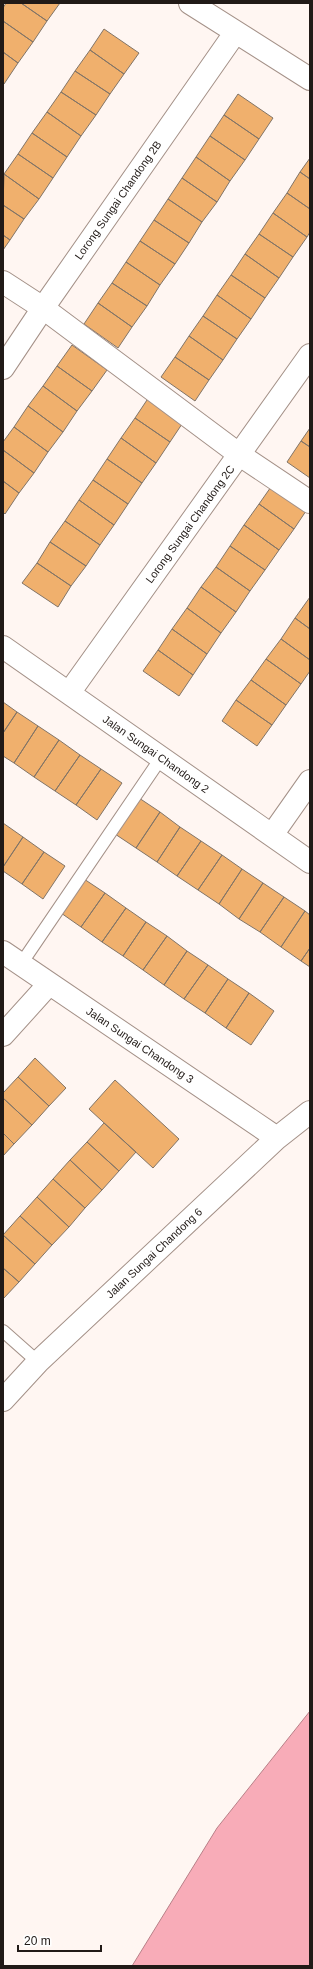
<svg xmlns="http://www.w3.org/2000/svg" width="313" height="1969" font-family="Helvetica,sans-serif">
<rect width="100%" height="100%" fill="#fff6f2"/>
<path fill="#f8acb8" stroke="#b88088" d="M310 1711V1966H132L217 1828Z"/>
<path fill="#f0b06d" stroke="#817467" d="M6 3H21L47 21 33 42 3 21V8Z
M21 3H60L47 21Z
M3 21 33 42 18 63 3 52Z
M104 29 139 53 124 74 90 50Z
M90 50 124 74 110 94 75 71Z
M3 52 18 63 4 84 3 83Z
M75 71 110 94 96 115 61 92Z
M61 92 96 115 81 136 47 112Z
M238 94 273 118 259 139 224 115Z
M47 112 81 136 67 157 32 133Z
M224 115 259 139 245 160 210 136Z
M32 133 67 157 53 178 18 154Z
M210 136 245 160 230 181 196 157Z
M18 154 53 178 39 199 4 174Z
M196 157 230 181 217 202 182 178Z
M310 158V179L300 172Z
M300 172 310 179V209L287 193Z
M4 174 39 199 24 219 3 205Z
M182 178 217 202 202 222 168 199Z
M287 193 310 209V232L307 237 273 213Z
M168 199 202 222 189 243 154 220Z
M3 205 24 219 10 240 3 235Z
M273 213 307 237 293 257 259 234Z
M154 220 189 243 175 264 140 241Z
M259 234 293 257 279 278 245 254Z
M3 235 10 240 3 250Z
M140 241 175 264 160 285 126 262Z
M245 254 279 278 265 298 231 275Z
M126 262 160 285 147 306 112 283Z
M231 275 265 298 251 319 217 295Z
M112 283 147 306 132 327 98 303Z
M217 295 251 319 237 339 203 316Z
M98 303 132 327 118 348 84 324Z
M203 316 237 339 223 360 189 336Z
M189 336 223 360 209 380 175 357Z
M72 345 107 370 92 391 57 366Z
M175 357 209 380 195 401 161 377Z
M57 366 92 391 77 411 43 386Z
M43 386 77 411 63 432 28 406Z
M149 397 184 421 170 442 135 418Z
M28 406 63 432 48 452 14 427Z
M135 418 170 442 156 463 121 438Z
M14 427 48 452 34 473 3 450V442Z
M310 428V447L301 441Z
M121 438 156 463 142 483 107 459Z
M301 441 310 447V478L287 462Z
M3 450 34 473 19 493 3 481Z
M107 459 142 483 128 504 93 480Z
M93 480 128 504 114 525 79 500Z
M3 481 19 493 5 514 3 512Z
M273 484 308 508 294 529 259 504Z
M79 500 114 525 100 545 65 521Z
M259 504 294 529 279 550 244 525Z
M65 521 100 545 86 566 50 542Z
M244 525 279 550 265 570 230 546Z
M50 542 86 566 71 586 37 563Z
M230 546 265 570 250 591 216 567Z
M37 563 71 586 58 607 22 583Z
M216 567 250 591 236 612 201 587Z
M201 587 236 612 221 633 187 608Z
M310 597V629L295 618Z
M187 608 221 633 207 654 172 629Z
M295 618 310 629V660L281 639Z
M172 629 207 654 193 675 158 650Z
M281 639 310 660V671L301 684 266 659Z
M158 650 193 675 179 696 143 671Z
M266 659 301 684 286 705 251 680Z
M251 680 286 705 272 725 236 700Z
M236 700 272 725 257 746 222 721Z
M3 702 17 712 3 733Z
M17 712 38 726 14 763 3 756V733Z
M38 726 59 740 34 777 14 763Z
M59 740 80 755 55 791 34 777Z
M80 755 101 769 76 805 55 791Z
M101 769 122 783 97 820 76 805Z
M139 798 160 812 136 848 115 834Z
M160 812 180 827 157 862 136 848Z
M3 823 23 837 3 867Z
M180 827 201 841 177 876 157 862Z
M23 837 44 852 22 884 3 871V867Z
M201 841 222 855 198 890 177 876Z
M44 852 65 866 43 899 22 884Z
M222 855 242 869 219 904 198 890Z
M242 869 263 883 239 919 219 904Z
M84 879 105 893 81 927 61 913Z
M263 883 284 897 260 932 239 919Z
M105 893 126 908 102 942 81 927Z
M284 897 305 911 281 947 260 932Z
M126 908 146 922 123 956 102 942Z
M305 911 310 915V948L301 961 281 947Z
M146 922 167 936 143 970 123 956Z
M167 936 187 951 164 985 143 970Z
M310 948V967L301 961Z
M187 951 208 965 184 999 164 985Z
M208 965 228 979 205 1013 184 999Z
M228 979 249 993 226 1028 205 1013Z
M249 993 274 1011 251 1045 226 1028Z
M35 1058 66 1088 49 1106 18 1077Z
M18 1077 49 1106 32 1125 3 1098V1093Z
M115 1080 179 1139 153 1168 89 1109Z
M3 1098 32 1125 14 1144 3 1133Z
M104 1123 136 1152 119 1171 87 1142Z
M3 1133 14 1144 3 1156Z
M87 1142 119 1171 102 1190 70 1160Z
M70 1160 102 1190 85 1208 53 1179Z
M53 1179 85 1208 69 1227 37 1197Z
M37 1197 69 1227 52 1245 20 1216Z
M20 1216 52 1245 35 1264 3 1235Z
M3 1235 35 1264 19 1282 3 1268Z
M3 1268 19 1282 3 1299Z"/>
<g fill="none" stroke-linecap="round" stroke-linejoin="round">
<defs>
<path id="service" d="M21 964 161 758
M3 1331 38 1362"/>
<path id="minor" d="M190 3 310 79
M3 282 43 308 240 455 310 502
M3 368 43 308 235 33
M3 647 310 862
M69 693 310 355
M272 835 310 781
M3 952 277 1138
M3 1035 49 984
M3 1400 38 1362 277 1138 310 1112"/>
</defs>
<use href="#service" stroke="#a49188" stroke-width="14"/>
<use href="#minor" stroke="#a49188" stroke-width="24"/>
<use href="#service" stroke="#fff" stroke-width="12"/>
<use href="#minor" stroke="#fff" stroke-width="22"/>
</g>
<g text-anchor="middle" stroke-width="3" stroke-linejoin="round" paint-order="stroke">
<g font-size="11" fill="#211a17" stroke="#fff">
<text transform="translate(118 200) rotate(-55)" y="4">Lorong Sungai Chandong 2B</text>
<text transform="translate(190 524) rotate(-54)" y="4">Lorong Sungai Chandong 2C</text>
<text transform="translate(156 754) rotate(35)" y="4">Jalan Sungai Chandong 2</text>
<text transform="translate(140 1045) rotate(34)" y="4">Jalan Sungai Chandong 3</text>
<text transform="translate(154 1253) rotate(-43)" y="4">Jalan Sungai Chandong 6</text>
</g>
</g>
<rect width="313" height="1969" fill="none" stroke="#211a17" stroke-width="8"/>
<path d="M18 1945v6h83v-6" fill="none" stroke="#211a17" stroke-width="2"/>
<text x="24" y="1945" font-size="12" fill="#211a17" stroke="#ffffff" stroke-width="3" paint-order="stroke">20 m</text>
</svg>
